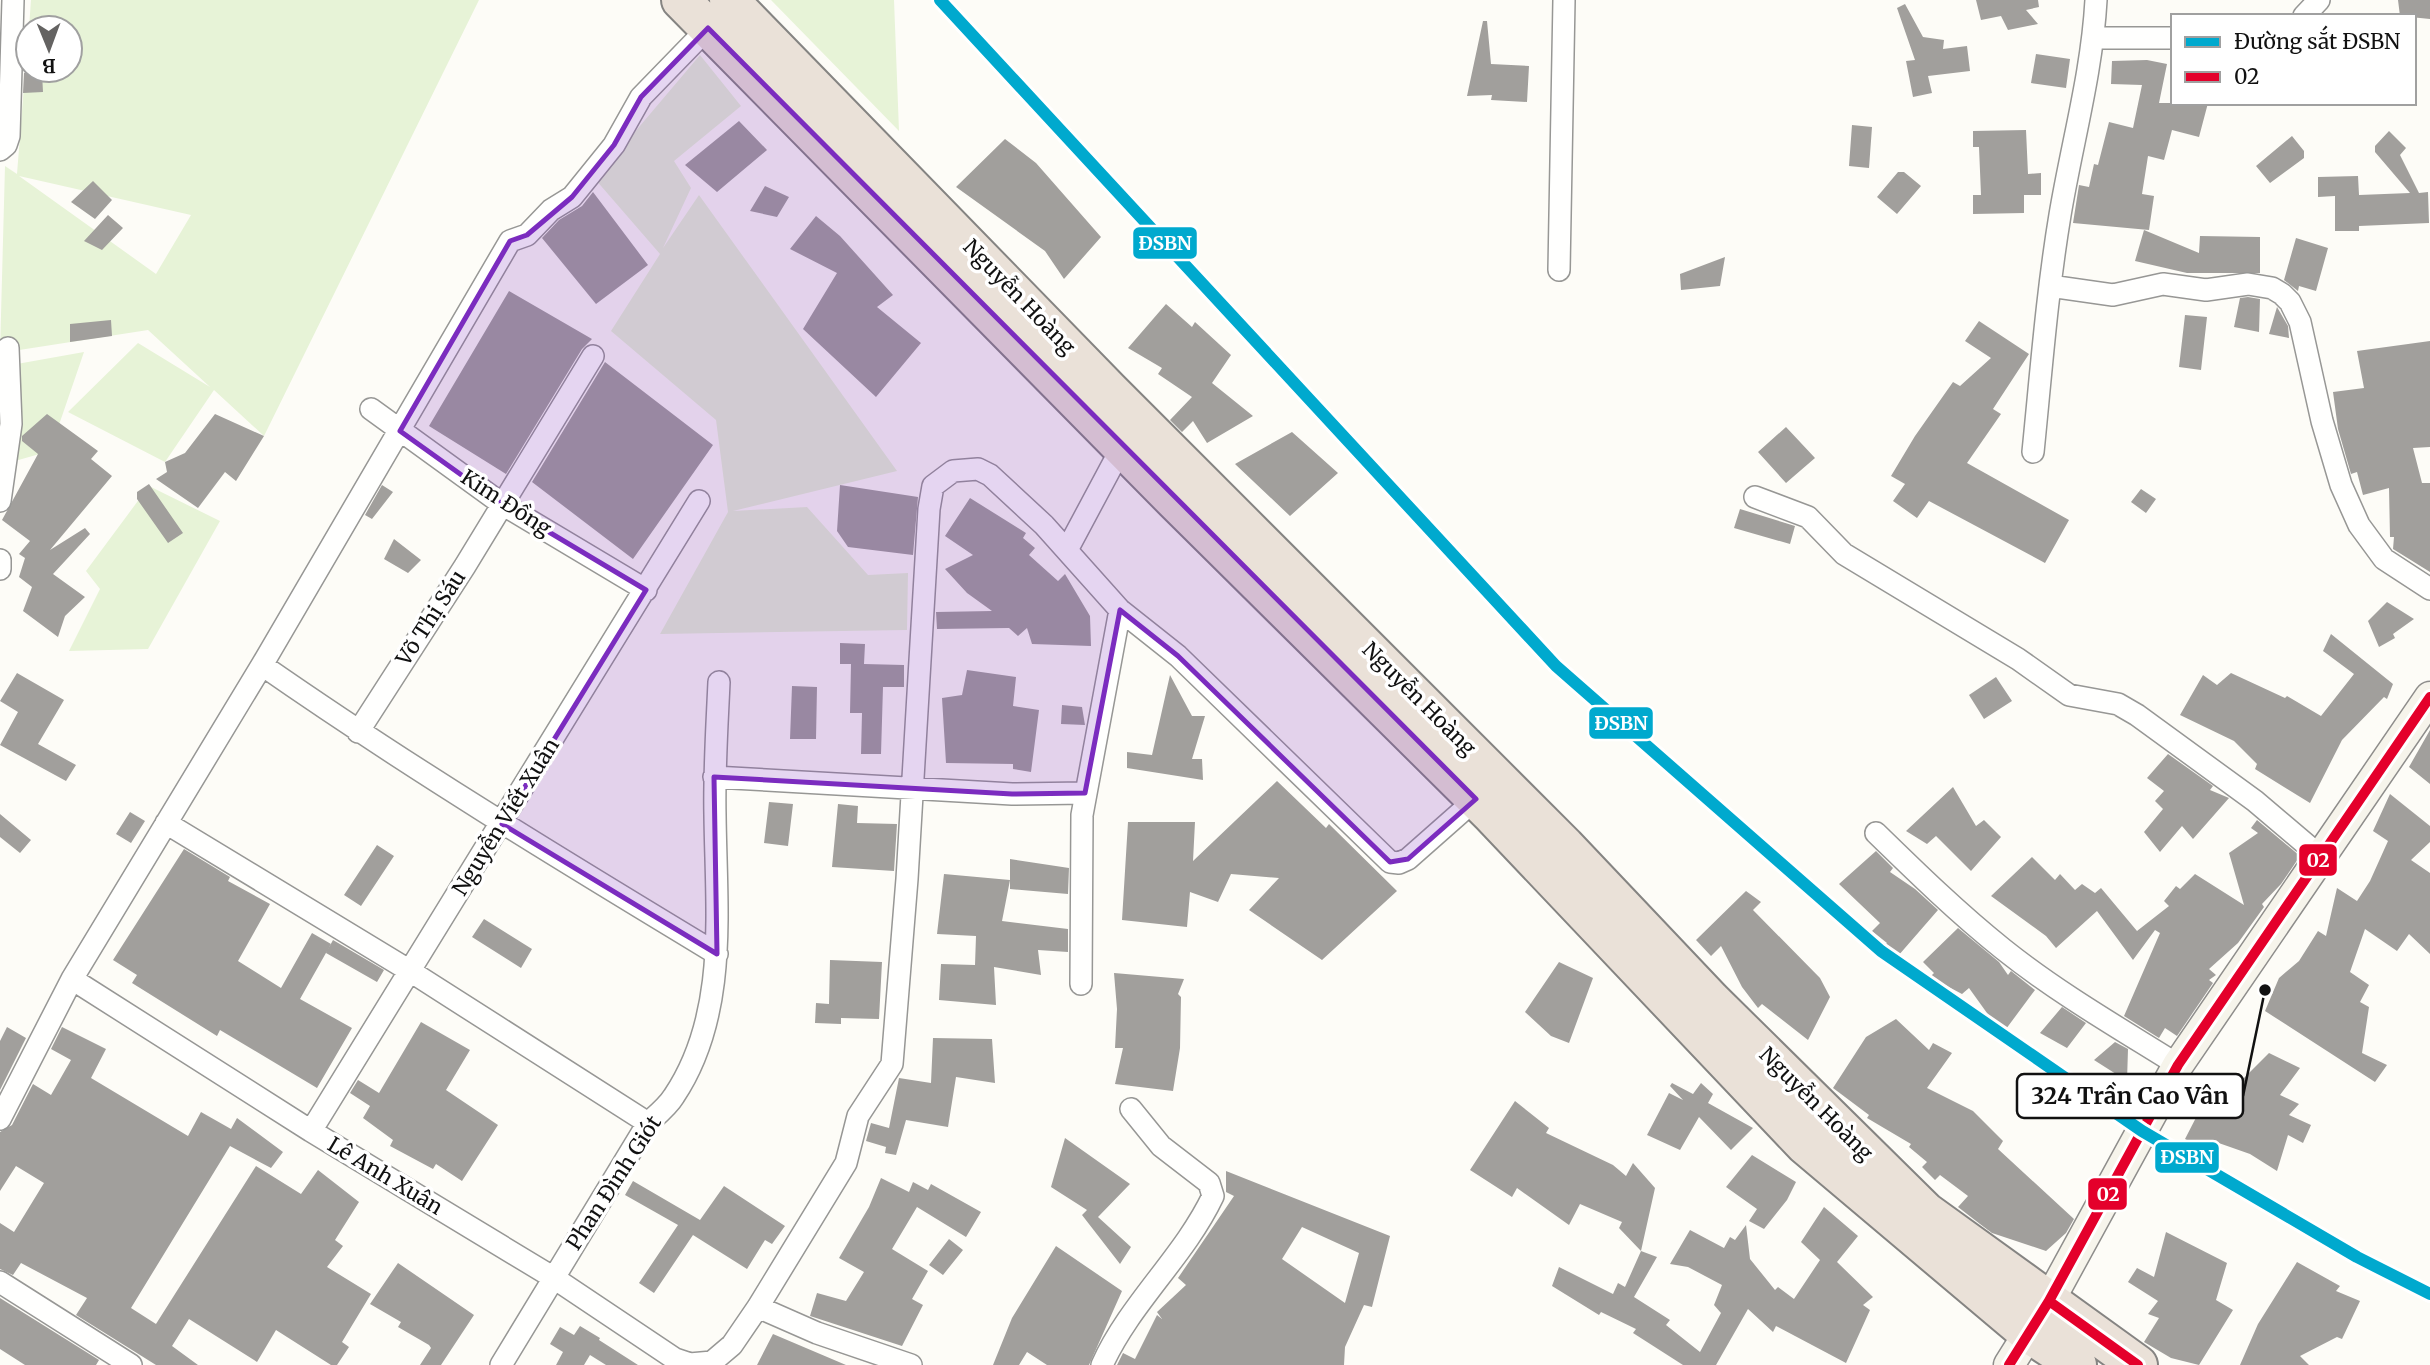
<svg xmlns="http://www.w3.org/2000/svg" width="2430" height="1365" font-family="Merriweather,serif">
<rect width="100%" height="100%" fill="#fdfcf7"/>
<path fill="#e7f3d7" fill-rule="evenodd" d="M31 0H479L264 436 214 390 165 462 68 412 138 343 210 387 148 330 0 353 5 166 17 174 28 35V70H70V28H29ZM19 176 191 215 156 274Z
M771 0H894L899 131Z
M700 55 741 106 674 161 691 188 663 248 699 195 897 471 733 511 807 507 868 575 908 573 907 630 660 634 728 512 716 420 611 331 660 254 595 179Z
M84 352 50 451 15 461 0 367Z
M149 486 220 521 148 649 69 651 100 589 86 571Z"/>
<path fill="#a19f9c" fill-rule="evenodd" d="M1976 0H2038L2039 7 2026 10 2038 24 2008 30 2001 16 1981 20Z
M2398 0H2430V19L2400 16Z
M1905 4 1923 37 1944 40 1943 49 1967 46 1970 71 1928 76 1932 93 1913 97 1906 61 1915 60 1897 8Z
M1483 21H1487L1491 64 1529 66 1527 102 1491 100 1492 95 1467 96Z
M2036 54 2070 59 2066 88 2031 83Z
M2147 60 2167 64 2159 103H2208L2199 137 2172 130 2164 160 2148 156 2142 194 2154 196 2149 230 2073 223 2079 185 2089 187 2094 164 2098 165 2109 122 2133 128 2142 85 2111 84 2112 61Z
M24 73H42L43 92 23 93Z
M739 121 767 150 717 192 685 165Z
M1852 125 1872 127 1869 168 1849 166Z
M2026 130 2028 174 2041 173V195H2024V213L1973 214V195H1981L1979 147H1973V131Z
M2389 131 2406 148 2400 155 2419 193 2428 192 2429 223 2359 226V231H2335V196L2318 197V177L2358 176 2359 195 2410 193 2375 152V146Z
M2292 136 2304 151V158L2270 183 2256 166Z
M1005 139 1036 163 1101 237 1064 279 1045 251 956 187Z
M1898 172H1904L1921 186 1897 214 1877 197Z
M93 181 112 200 95 219 71 202Z
M765 186 789 197 777 217 750 211Z
M593 192 648 265 596 304 542 238 559 220 582 206Z
M108 215 123 228 102 250 84 241Z
M816 216 840 236 893 295 877 307 921 343 876 397 803 329 837 273 790 249Z
M2144 230 2199 253 2200 236 2260 237V273H2187L2135 261Z
M2296 238 2328 248 2316 291 2299 286 2298 291 2284 280Z
M1725 257 1720 286 1681 290 1680 274Z
M509 291 592 339 582 349 506 474 429 426Z
M2248 297 2260 299 2259 332 2234 327 2240 298Z
M1166 304 1192 327 1195 322 1231 355 1212 383 1253 416 1207 443 1193 421 1182 432 1170 420 1192 397 1158 374 1162 368 1128 348Z
M2277 307 2288 326 2289 338 2269 334Z
M2185 315 2207 317 2201 370 2179 367Z
M111 320 112 336 70 342V324Z
M1979 321 2029 354 1993 409 2001 414 1967 463 2069 520 2045 563 1929 501 1917 518 1893 501 1905 484 1891 476 1915 436 1953 382 1960 386 1991 358 1965 341Z
M2430 341V447L2413 448 2422 483H2430V572L2393 549 2394 537H2390L2389 488 2363 495 2357 472 2351 474 2338 429 2333 392 2364 388 2357 351Z
M605 362 713 445 633 559 532 482Z
M47 414 98 451 91 459 112 476 50 550 85 528 90 534 53 574 85 597 65 616 58 637 23 611 32 587 19 577 25 558 19 554 30 541 2 520 38 454 22 441V436Z
M215 414 264 436 236 481 225 472 198 508 156 479 167 472 165 462 185 453Z
M1786 427 1815 458 1786 483 1758 452Z
M1292 432 1338 473 1290 516 1235 464Z
M149 484 183 533 168 543 137 499V492Z
M382 485 393 492 372 519 365 515Z
M840 485 918 497 913 555 848 547 837 531Z
M2141 489 2156 499 2146 513 2131 502Z
M970 498 1026 533 1023 538 1035 548 1029 555 1058 581 1065 574 1090 616 1091 646 1032 644 1027 628 1018 636 1009 628 937 629 936 612 992 611 967 593 945 569 973 555 945 536Z
M1740 509 1795 526 1790 544 1734 528Z
M394 539 421 560 408 573 384 559Z
M2387 602 2414 619 2393 634 2395 638 2379 647 2368 621Z
M2331 634 2393 684 2387 699 2384 697 2342 740 2310 803 2255 769 2257 764 2234 741 2180 715 2203 675 2217 685 2231 673 2285 698 2287 696 2321 716 2354 674 2323 651Z
M840 643 865 644 864 664 904 665V687H883L881 754H861L862 713H850L851 664H840Z
M967 670 1016 677 1013 706 1039 710 1031 772 1013 769V764L946 763 942 698 962 695Z
M17 673 64 700 38 744 76 765 66 781 0 745 18 712 0 701Z
M1170 675 1192 716H1205L1192 759H1202L1203 780 1127 768V752L1152 755Z
M1996 677 2012 701 1984 719 1969 695Z
M792 686 817 687 816 739H790Z
M1062 705 1082 707 1085 725 1061 724Z
M2430 730V784L2409 767Z
M2168 754 2213 786 2210 790 2229 798 2193 839 2182 826 2160 852 2144 832 2163 809 2155 801 2164 791 2147 778Z
M1277 781 1326 828 1329 824 1397 891 1322 960 1249 910 1279 878 1231 874 1218 902 1190 892 1187 927 1122 920 1128 822H1195L1193 861Z
M1953 787 1976 826 1984 820 2001 837 1971 871 1936 836 1927 844 1906 831Z
M2390 794 2430 826V842L2411 860 2430 873V954L2409 934 2397 951 2365 929 2350 972 2369 985 2360 1002 2369 1007 2362 1053 2387 1065 2375 1082 2265 1011 2279 978 2299 961 2318 931 2326 936 2337 888 2357 901 2370 881 2388 841 2373 831Z
M769 802 793 804 788 846 764 843Z
M838 804 858 806 857 823 897 824 894 871 832 867Z
M130 812 145 821 131 843 116 834Z
M0 814 31 840 20 853 0 837Z
M2257 820 2300 856 2281 884 2262 904 2264 907 2238 943 2209 969 2216 975 2209 980 2213 983 2177 1036 2165 1028 2159 1038 2124 1016 2160 933 2155 930 2133 960 2097 911 2056 948 2046 936 1991 896 2032 857 2055 880 2060 874 2075 890 2082 884 2095 893 2101 888 2137 931 2169 906 2164 901 2176 886 2180 889 2195 874 2244 905 2229 853 2258 833 2251 828Z
M377 845 394 856 361 906 344 895Z
M184 849 230 877 228 881 270 904 238 961 281 988 312 933 331 944 300 999 352 1028 317 1088 220 1030 217 1036 132 983 137 975 113 960Z
M1876 851 1893 868 1890 872 1915 889 1938 910 1898 956 1886 944 1887 943 1872 931 1880 923 1839 884Z
M1010 859 1069 868 1068 894 1010 889Z
M944 874 1010 880 1002 921 1068 929V952L1038 950 1041 975 994 967 996 1005 939 1000 941 964 975 965 976 936 937 934Z
M1746 891 1761 902 1753 910 1820 978 1830 997 1808 1040 1762 1004 1758 1008 1742 987 1721 946 1711 956 1696 940Z
M484 919 532 949 521 968 472 937Z
M1958 928 1999 962 2008 975 2011 971 2035 990 2006 1029 1992 1020 1969 988 1962 994 1930 977 1934 973 1923 962Z
M333 940 384 970 377 982 326 953Z
M830 960 882 962 879 1019 841 1018V1024L815 1023 816 1003 829 1004Z
M1559 962 1593 978 1569 1043 1551 1036 1525 1012Z
M1114 973 1184 979 1178 994 1181 997 1180 1048 1173 1091 1115 1084 1123 1048H1115L1117 1009Z
M2062 1007 2086 1023 2067 1048 2040 1033Z
M1896 1019 1929 1050 1933 1043 1952 1053 1927 1088 1973 1111 2003 1141 1998 1149 2074 1219 2066 1233 2046 1251 1992 1233 1980 1224 1958 1207 1968 1196 1940 1175 1935 1180 1922 1167 1927 1162 1909 1147 1911 1144 1867 1118 1869 1115 1833 1088 1866 1037Z
M421 1022 470 1050 446 1090 498 1125 462 1181 436 1164 433 1169 390 1146 393 1140 363 1118 370 1106 350 1093 358 1080 379 1093Z
M7 1027 26 1038 0 1090V1041Z
M62 1027 106 1049 91 1078 188 1136 201 1112 231 1129 237 1118 283 1152 271 1168 230 1146 131 1308 156 1324 256 1166 301 1194 318 1170 359 1202 335 1240 343 1246 327 1267 371 1294 342 1342 349 1347 337 1365H331L276 1330 257 1362 189 1319 172 1346 198 1365H156L76 1315 87 1298 21 1263 13 1275 0 1269V1223L14 1232 44 1183 16 1166 0 1191V1132L12 1125 33 1084 51 1095 71 1060 51 1049Z
M933 1038 992 1039 995 1083 956 1077 948 1127 906 1120 896 1155 885 1153 886 1147 866 1141 871 1123 889 1128 899 1078 931 1083Z
M2115 1042 2128 1049 2127 1081 2094 1060Z
M2269 1053 2300 1068 2280 1095 2299 1104 2289 1115 2311 1125 2303 1143 2288 1135 2277 1171 2250 1154 2213 1141 2205 1150 2185 1139 2203 1104 2211 1111Z
M1672 1083 1693 1094 1701 1083 1713 1094 1708 1103 1753 1128 1731 1150 1699 1117 1680 1150 1647 1135 1669 1093 1683 1100 1670 1086Z
M1515 1101 1549 1128 1546 1133 1613 1165 1626 1176 1633 1163 1655 1188 1641 1251 1619 1228 1622 1222 1580 1204 1569 1225 1517 1188 1512 1197 1470 1170Z
M1065 1138 1130 1184 1098 1217 1131 1247 1120 1264 1082 1215 1087 1210 1051 1187Z
M1752 1155 1796 1182 1787 1200 1764 1229 1749 1221 1757 1209 1726 1187Z
M1226 1171 1390 1236 1372 1307 1364 1305 1345 1347 1344 1365H1117L1123 1353 1135 1359 1157 1315 1162 1319 1157 1312 1186 1285 1178 1278 1234 1196 1226 1192ZM1302 1227 1359 1253 1345 1303 1282 1259Z
M881 1178 909 1192 913 1182 928 1190 931 1184 981 1212 966 1237 917 1207 892 1249 928 1271 912 1299 923 1305 902 1346 810 1316 817 1293 846 1301 864 1272 839 1258 869 1207Z
M633 1181 700 1220 724 1186 785 1226 772 1244 765 1240 747 1269 693 1235 654 1293 639 1283 678 1225 625 1195Z
M1824 1207 1858 1236 1837 1262 1873 1297 1863 1305 1870 1310 1846 1363 1776 1326 1773 1332 1748 1309 1716 1365H1683L1633 1333 1636 1329 1601 1312 1599 1315 1552 1286 1559 1267 1613 1294 1618 1283 1625 1287 1641 1251 1657 1257 1634 1297 1670 1320 1666 1325 1700 1352 1721 1313 1714 1305 1722 1285 1688 1267 1670 1264 1690 1230 1724 1248 1730 1237 1735 1240 1746 1225 1750 1259 1775 1290 1778 1287 1794 1299 1820 1260 1801 1242Z
M2166 1232 2227 1263 2216 1300 2233 1310 2199 1365 2171 1358 2144 1342 2159 1318 2148 1314 2158 1301 2128 1282 2137 1268 2154 1277Z
M949 1239 963 1250 943 1275 929 1265Z
M1056 1246 1122 1291 1089 1365H1047L1027 1352 1019 1365H993L1012 1318Z
M2297 1262 2340 1286 2336 1291 2360 1301 2342 1339 2337 1337 2300 1356 2309 1365H2240L2258 1324Z
M398 1263 474 1315 441 1365H420L431 1348 429 1345 398 1327 401 1322 370 1304Z
M0 1298 99 1360 96 1365H25L0 1349Z
M580 1326 600 1338 599 1340 638 1365H606L590 1355 584 1365H556L563 1352 550 1344 560 1327 574 1335Z
M773 1334 846 1365H757Z"/>
<g fill="none" stroke-linecap="round" stroke-linejoin="round">
<defs>
<path id="street" d="M2304 16 2319 0
M2094 38H2173
M0 150 6 145 9 136 13 0
M1559 270 1564 0
M2050 286 2113 295 2163 284 2206 290 2248 284 2272 288 2282 294 2290 302 2300 322 2322 421 2341 485 2359 525 2384 559 2430 589
M371 409 502 504 646 590
M2033 452C2041 373 2047 293 2060 215 2072 143 2092 73 2096 0
M1755 497 1808 517 1844 554 2018 659 2069 695 2118 704 2137 715 2255 801 2321 857
M0 501 11 424 8 348
M1067 550 1122 447
M0 560V569
M262 665C410 768 563 861 717 954
M358 732 465 566 593 356
M714 777 1012 794 1085 793
M166 823 410 971 648 1123
M1876 833C1917 873 1958 913 2003 949 2058 993 2119 1028 2178 1065
M72 979 311 1131 554 1278 675 1359 690 1364 712 1362 732 1345 758 1307 846 1163 858 1116 892 1064 907 879 929 509 933 486 953 471 978 469 990 475 1044 525 1120 610 1178 656 1390 862 1399 863 1408 859 1476 799
M1081 984 1082 815 1120 610
M0 1119 72 979 262 665 510 241 527 235 551 210 572 197 614 145 641 97 708 28
M311 1131 699 501
M0 1282 131 1365
M758 1307 817 1333 911 1365
M501 1365 648 1123C657 1115 668 1106 674 1096 729 1014 716 909 715 815 714 771 717 727 719 682
M1102 1365C1130 1303 1184 1257 1213 1196L1209 1183 1161 1146 1131 1109"/>
<path id="secondary" d="M2009 1365 2049 1301 2178 1065 2430 697"/>
<path id="highway" d="M681 0 1175 501 1490 813 1805 1145 2028 1333 2077 1365
M729 0 1110 391 1565 846 1711 1000 1926 1212 2138 1365"/>
</defs>
<use href="#street" stroke="#979795" stroke-width="24"/>
<use href="#secondary" stroke="#8e8d8b" stroke-width="33"/>
<use href="#highway" stroke="#858482" stroke-width="42"/>
<use href="#street" stroke="#fffffe" stroke-width="21"/>
<use href="#secondary" stroke="#f6f4eb" stroke-width="30"/>
<use href="#highway" stroke="#eae1d8" stroke-width="38"/>
<defs>
<path id="bus-1" d="M2049 1301 2138 1365
M2009 1365 2049 1301 2178 1065 2430 697"/>
</defs>
<use href="#bus-1" stroke="#fff" stroke-width="16"/>
<use href="#bus-1" stroke="#e4002b" stroke-width="10"/>
<defs>
<path id="rail-1" d="M940 0 1556 666 1881 951 2142 1131 2357 1257 2430 1294"/>
</defs>
<use href="#rail-1" stroke="#fff" stroke-width="18"/>
<use href="#rail-1" stroke="#00a9ce" stroke-width="12"/>
</g>
<path fill="#7b2cbf" fill-opacity="0.2" stroke="#7b2cbf" stroke-width="5" stroke-linejoin="round" d="M708 28 1476 799 1408 859 1390 862 1178 656 1120 610 1085 793 1012 794 714 777 717 954 502 824 646 590 502 504 400 431 510 241 527 235 572 197 614 145 641 97Z"/>
<g text-anchor="middle" stroke-width="7" stroke-linejoin="round" paint-order="stroke">
<g font-size="21" fill="#111" stroke="#fff">
<text transform="translate(1019 297) rotate(46)" y="7">Nguyễn Hoàng</text>
<text transform="translate(506 503) rotate(33)" y="7">Kim Đồng</text>
<text transform="translate(431 618) rotate(-57)" y="7">Võ Thị Sáu</text>
<text transform="translate(1419 699) rotate(45)" y="7">Nguyễn Hoàng</text>
<text transform="translate(506 817) rotate(-58)" y="7">Nguyễn Viết Xuân</text>
<text transform="translate(1816 1104) rotate(45)" y="7">Nguyễn Hoàng</text>
<text transform="translate(385 1176) rotate(31)" y="7">Lê Anh Xuân</text>
<text transform="translate(614 1183) rotate(-57)" y="7">Phan Đình Giót</text>
</g>
</g>
<path fill="none" stroke="#111" stroke-width="2.5" d="M2265 990L2243 1096"/>
<circle fill="#111" stroke="#fff" stroke-width="2.5" cx="2265" cy="990" r="7"/>
<rect fill="#fff" stroke="#111" stroke-width="2.5" x="2017" y="1074" width="226" height="44" rx="7"/>
<g font-size="23" text-anchor="middle" font-weight="bold" fill="#111">
<text x="2130" y="1104">324 Trần Cao Vân</text>
</g>
<g stroke="#fff" stroke-width="2.5">
<rect x="1132" y="226" width="66" height="34" rx="7" fill="#00a9ce"/>
<rect x="1588" y="706" width="66" height="34" rx="7" fill="#00a9ce"/>
<rect x="2298" y="843" width="40" height="34" rx="7" fill="#e4002b"/>
<rect x="2154" y="1141" width="66" height="33" rx="7" fill="#00a9ce"/>
<rect x="2087" y="1177" width="41" height="34" rx="7" fill="#e4002b"/>
</g>
<g font-size="19" text-anchor="middle" font-weight="bold" fill="#fff">
<text x="1165" y="250">ĐSBN</text>
<text x="1621" y="730">ĐSBN</text>
<text x="2318" y="867">02</text>
<text x="2187" y="1164">ĐSBN</text>
<text x="2108" y="1201">02</text>
</g>
<rect x="2171" y="14" width="245" height="91" fill="#ffffff" stroke="#a0a0a0" stroke-width="2"/>
<rect x="2185" y="37" width="35" height="10" fill="#00a9ce" stroke="#a0a0a0" stroke-width="2"/>
<text x="2234" y="49" font-size="21" fill="#111111">Đường sắt ĐSBN</text>
<rect x="2185" y="72" width="35" height="10" fill="#e4002b" stroke="#a0a0a0" stroke-width="2"/>
<text x="2234" y="84" font-size="21" fill="#111111">02</text>
<g transform="translate(49 49) rotate(179)"><circle r="33" fill="#ffffff" stroke="#a0a0a0" stroke-width="2"/>
<path d="M0-5L12 26L0 18L-12 26Z" fill="#646362"/>
<text y="-10" font-size="19" font-weight="bold" text-anchor="middle" fill="#111111">B</text>
</g>
</svg>
